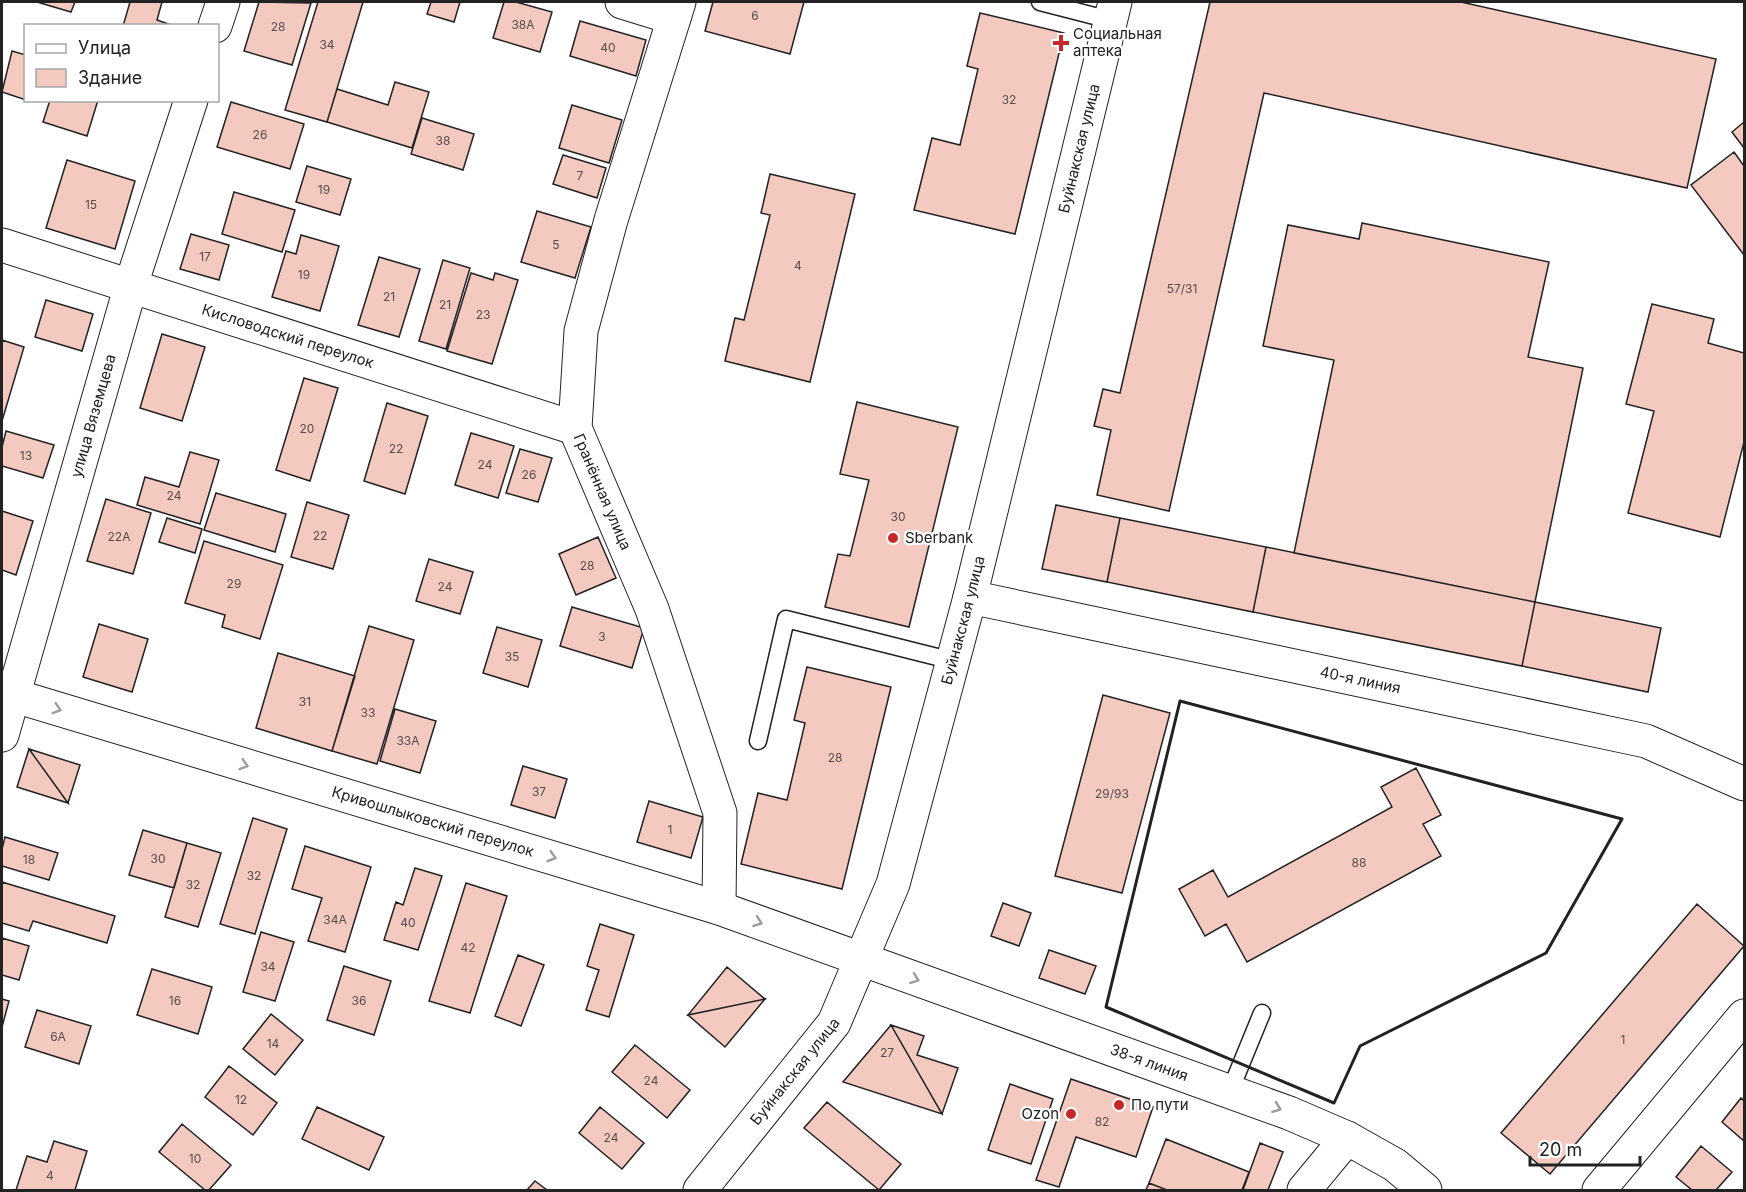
<svg xmlns="http://www.w3.org/2000/svg" width="1746" height="1192" font-family="Inter,sans-serif">
<rect width="100%" height="100%" fill="#fff"/>
<path fill="#f3c9c0" stroke="#222" stroke-width="1.5" d="M37 2H75L71 12Z
M130 2H162L157 20 174 26H123Z
M259 2 311 3 292 65 244 51Z
M318 2H363L327 122 285 110Z
M431 2H460L454 22 427 14Z
M504 2H516L552 12 540 52 493 38Z
M713 2H804L790 54 705 31Z
M1210 2H1461L1716 59 1687 188 1264 93 1169 511 1097 495 1111 430 1094 426 1103 389 1120 393Z
M980 13 1064 33 1015 234 914 210 932 138 960 145 978 69 967 66Z
M580 21 646 40 636 76 570 56Z
M12 51 26 55V100L2 92Z
M395 82 429 92 412 148 327 122 337 89 388 105Z
M50 100H98L87 136 43 122Z
M231 102 304 124 290 169 217 147Z
M572 105 622 120 609 163 559 148Z
M422 118 474 134 463 170 411 154Z
M1744 122V148L1732 132Z
M1734 152 1744 166V255L1691 185Z
M563 155 606 168 597 198 553 184Z
M67 160 135 181 115 249 46 228Z
M307 166 351 179 340 215 296 202Z
M770 174 855 194 810 382 725 361 735 318 744 320 770 215 761 213Z
M234 192 295 210 282 252 222 234Z
M537 211 591 227 575 278 521 262Z
M1362 223 1549 262 1528 357 1583 368 1535 602 1294 553 1334 360 1263 346 1288 225 1359 239Z
M191 234 229 245 219 280 180 269Z
M301 235 339 246 320 311 272 297 286 251 296 254Z
M379 257 420 269 399 337 358 325Z
M443 260 470 268 446 349 419 341Z
M471 273 493 280 495 273 518 280 492 364 447 351Z
M46 300 93 314 82 351 35 337Z
M1652 304 1714 319 1708 343 1744 353V442L1720 537 1628 513 1654 411 1626 404Z
M162 334 205 347 182 421 140 408Z
M2 340 24 347 2 421Z
M304 378 338 388 310 481 276 470Z
M857 402 958 427 909 627 825 607 838 554 850 556 869 480 840 474Z
M387 403 428 416 405 494 364 481Z
M6 431 54 445 43 478 2 466V447Z
M471 433 514 446 498 498 455 485Z
M520 449 552 458 538 502 506 493Z
M190 452 219 460 200 524 137 505 145 477 179 487Z
M216 493 286 514 275 552 204 530Z
M106 499 151 513 133 574 87 561Z
M307 502 349 515 333 569 291 557Z
M1056 505 1120 518 1107 582 1042 569Z
M2 511 33 521 16 575 2 570Z
M167 518 202 529 195 553 159 542Z
M1120 518 1266 547 1253 612 1107 582Z
M598 537 616 578 576 595 559 554Z
M204 541 283 565 260 639 222 627 225 615 185 603Z
M1266 547 1535 602 1522 666 1253 612Z
M429 559 473 572 460 614 416 601Z
M1535 602 1661 628 1648 692 1522 666Z
M572 607 644 628 632 668 560 646Z
M99 624 148 639 132 692 83 677Z
M369 626 414 640 377 764 332 751Z
M497 627 542 640 528 687 483 673Z
M278 653 355 676 332 751 256 728Z
M807 667 891 687 842 889 741 864 758 793 787 800 805 723 794 720Z
M1103 695 1170 713 1122 893 1055 876Z
M395 709 436 721 420 773 380 761Z
M29 749 68 803 17 787Z
M29 749 80 765 68 803Z
M523 766 567 779 555 818 511 805Z
M1416 768 1441 815 1423 824 1441 856 1247 962 1226 924 1205 936 1179 889 1213 870 1228 897 1392 807 1381 787Z
M649 801 703 817 691 858 637 842Z
M253 818 287 829 255 934 220 924Z
M143 830 187 843 174 888 129 875Z
M5 837 58 853 49 880 2 866V849Z
M187 843 221 853 198 927 165 917Z
M305 846 371 867 345 952 308 941 322 898 292 889Z
M415 868 442 876 418 950 384 940 396 902 403 905Z
M2 882 115 916 107 943 33 921 29 931 2 923Z
M466 883 507 896 470 1013 429 1001Z
M1003 903 1031 913 1019 946 991 936Z
M1697 904 1744 946 1550 1174 1501 1133Z
M600 924 634 935 609 1017 586 1010 599 970 587 966Z
M261 932 294 942 275 1001 243 992Z
M2 938 29 946 19 980 2 975Z
M1049 950 1096 966 1085 994 1039 978Z
M518 955 544 965 521 1026 495 1016Z
M344 966 391 981 374 1035 327 1020Z
M727 967 765 999 688 1015Z
M152 969 212 987 198 1034 137 1015Z
M2 999 9 1001 2 1027Z
M765 999 725 1047 688 1015Z
M37 1010 91 1026 79 1064 25 1047Z
M271 1014 303 1040 275 1075 243 1049Z
M891 1025 942 1114 843 1082Z
M891 1025 924 1036 917 1055 958 1068 942 1114Z
M635 1045 690 1090 667 1118 612 1072Z
M229 1066 277 1103 253 1135 205 1097Z
M1071 1079 1153 1107 1136 1157 1076 1137 1059 1187 1036 1180Z
M1010 1084 1053 1099 1031 1164 988 1150Z
M1741 1098 1744 1101V1141L1722 1122Z
M827 1102 901 1164 879 1190 804 1128Z
M317 1107 384 1137 369 1170 302 1139Z
M600 1107 644 1143 622 1169 579 1133Z
M182 1124 231 1165 209 1190H205L159 1152Z
M1166 1139 1249 1172 1242 1190H1167L1149 1183Z
M54 1141 87 1151 75 1190H16L27 1156 47 1162Z
M1260 1143 1283 1152 1268 1190H1243Z
M1701 1146 1732 1172 1716 1190H1692L1676 1177Z
M535 1181 547 1190H527Z
M1149 1183 1167 1190H1146Z"/>
<g fill="none" stroke-linecap="round" stroke-linejoin="round">
<defs>
<path id="service" d="M1040 2 1110 20
M758 741 786 619 953 661
M1230 1091 1262 1013"/>
<g id="minor">
<path d="M622 2 674 18"/>
<path id="s1" d="M679 2 611 220 581 331 575 428 652 609 720 813 719 908"/>
<path id="s2" d="M2 245 575 428"/>
<path d="M1304 1190 1347 1138"/>
<path d="M1599 1190 1744 1016"/>
</g>
<g id="tertiary">
<path d="M215 26 223 2"/>
<path id="s3" d="M970 597 1646 741 1744 784"/>
<path id="s4" d="M2 692 719 908 1289 1113 1347 1138 1395 1165 1425 1190"/>
<path id="s5" d="M2 735 131 285 191 100"/>
<path id="s6" d="M700 1190 834 1023 893 884 970 597 1115 2"/>
</g>
</defs>
<use href="#service" stroke="#222" stroke-width="19"/>
<use href="#minor" stroke="#222" stroke-width="35"/>
<use href="#tertiary" stroke="#222" stroke-width="35"/>
<use href="#service" stroke="#fff" stroke-width="16"/>
<use href="#minor" stroke="#fff" stroke-width="33"/>
<use href="#tertiary" stroke="#fff" stroke-width="33"/>
<path stroke="#222" stroke-width="3" d="M1180 701 1622 819 1546 953 1360 1046 1334 1103 1106 1007Z"/>
</g>
<defs><path id="oneway-chevron" d="M-2-3.5L2.5 0L-2 3.5" fill="none" stroke-width="1.6" stroke-linecap="round" stroke-linejoin="round" transform="scale(1.5)"/></defs>
<g stroke="#9c9c9c">
<use href="#oneway-chevron" transform="translate(57 709) rotate(17)"/>
<use href="#oneway-chevron" transform="translate(244 765) rotate(17)"/>
<use href="#oneway-chevron" transform="translate(552 857) rotate(17)"/>
<use href="#oneway-chevron" transform="translate(758 922) rotate(20)"/>
<use href="#oneway-chevron" transform="translate(915 979) rotate(20)"/>
<use href="#oneway-chevron" transform="translate(1277 1108) rotate(20)"/>
</g>
<g fill="#c62828" stroke="#fff" stroke-width="2">
<path d="M1058 34h6v6h6v6h-6v6h-6v-6h-6v-6h6z"/>
<circle cx="893" cy="538" r="6"/>
<circle cx="1119" cy="1105" r="6"/>
<circle cx="1071" cy="1114" r="6"/>
</g>
<g text-anchor="middle" stroke-width="4.5" stroke-linejoin="round" paint-order="stroke">
<g font-size="12" fill="#564c4a">
<text x="755" y="20">6</text>
<text x="523" y="29">38А</text>
<text x="278" y="31">28</text>
<text x="327" y="49">34</text>
<text x="608" y="52">40</text>
<text x="1009" y="104">32</text>
<text x="260" y="139">26</text>
<text x="443" y="145">38</text>
<text x="580" y="180">7</text>
<text x="324" y="194">19</text>
<text x="91" y="209">15</text>
<text x="556" y="249">5</text>
<text x="205" y="261">17</text>
<text x="798" y="270">4</text>
<text x="304" y="279">19</text>
<text x="1182" y="293">57/31</text>
<text x="389" y="301">21</text>
<text x="445" y="309">21</text>
<text x="483" y="319">23</text>
<text x="307" y="433">20</text>
<text x="396" y="453">22</text>
<text x="26" y="460">13</text>
<text x="485" y="469">24</text>
<text x="529" y="479">26</text>
<text x="174" y="500">24</text>
<text x="898" y="521">30</text>
<text x="320" y="540">22</text>
<text x="119" y="541">22А</text>
<text x="587" y="570">28</text>
<text x="234" y="588">29</text>
<text x="445" y="591">24</text>
<text x="602" y="641">3</text>
<text x="512" y="661">35</text>
<text x="305" y="706">31</text>
<text x="368" y="717">33</text>
<text x="408" y="745">33А</text>
<text x="835" y="762">28</text>
<text x="539" y="796">37</text>
<text x="1112" y="798">29/93</text>
<text x="670" y="834">1</text>
<text x="158" y="863">30</text>
<text x="29" y="864">18</text>
<text x="1359" y="867">88</text>
<text x="254" y="880">32</text>
<text x="193" y="889">32</text>
<text x="335" y="924">34А</text>
<text x="408" y="927">40</text>
<text x="468" y="952">42</text>
<text x="268" y="971">34</text>
<text x="175" y="1005">16</text>
<text x="359" y="1005">36</text>
<text x="58" y="1041">6А</text>
<text x="1623" y="1044">1</text>
<text x="273" y="1048">14</text>
<text x="887" y="1057">27</text>
<text x="651" y="1085">24</text>
<text x="241" y="1104">12</text>
<text x="1102" y="1126">82</text>
<text x="611" y="1142">24</text>
<text x="195" y="1163">10</text>
<text x="50" y="1180">4</text>
</g>
<g font-size="15" fill="#222" stroke="#fff" text-anchor="start">
<text x="1073" y="39">Социальная<tspan x="1073" dy="17">аптека</tspan></text>
<text x="905" y="543">Sberbank</text>
<text x="1131" y="1110">По пути</text>
<text x="1059" y="1119" text-anchor="end">Ozon</text>
</g>
<g font-size="15" fill="#222" stroke="#fff">
<text dy="5" stroke="none"><textPath href="#s6" startOffset="1124">Буйнакская улица</textPath></text>
<text dy="5" stroke="none"><textPath href="#s2" startOffset="300">Кисловодский переулок</textPath></text>
<text dy="5" stroke="none"><textPath href="#s5" startOffset="332">улица Вяземцева</textPath></text>
<text dy="5" stroke="none"><textPath href="#s1" startOffset="510">Гранённая улица</textPath></text>
<text dy="5" stroke="none"><textPath href="#s6" startOffset="638">Буйнакская улица</textPath></text>
<text dy="5" stroke="none"><textPath href="#s3" startOffset="399">40-я линия</textPath></text>
<text dy="5" stroke="none"><textPath href="#s4" startOffset="450">Кривошлыковский переулок</textPath></text>
<text dy="5" stroke="none"><textPath href="#s4" startOffset="1206">38-я линия</textPath></text>
<text dy="5" stroke="none"><textPath href="#s6" startOffset="152">Буйнакская улица</textPath></text>
</g>
</g>
<rect width="1746" height="1192" fill="none" stroke="#222222" stroke-width="6"/>
<rect x="24" y="24" width="195" height="78" fill="#ffffff" stroke="#a7a7a7" stroke-width="1.5"/>
<rect x="36" y="44" width="30" height="9" fill="#ffffff" stroke="#a7a7a7" stroke-width="1.5"/>
<text x="78" y="54" font-size="18" fill="#222222">Улица</text>
<rect x="36" y="69" width="30" height="18" fill="#f3c9c0" stroke="#a7a7a7" stroke-width="1.5"/>
<text x="78" y="84" font-size="18" fill="#222222">Здание</text>
<path d="M1530 1156v9h110v-9" fill="none" stroke="#222222" stroke-width="3"/>
<text x="1539" y="1156" font-size="18" fill="#222222" stroke="#ffffff" stroke-width="4.5" paint-order="stroke">20 m</text>
</svg>
